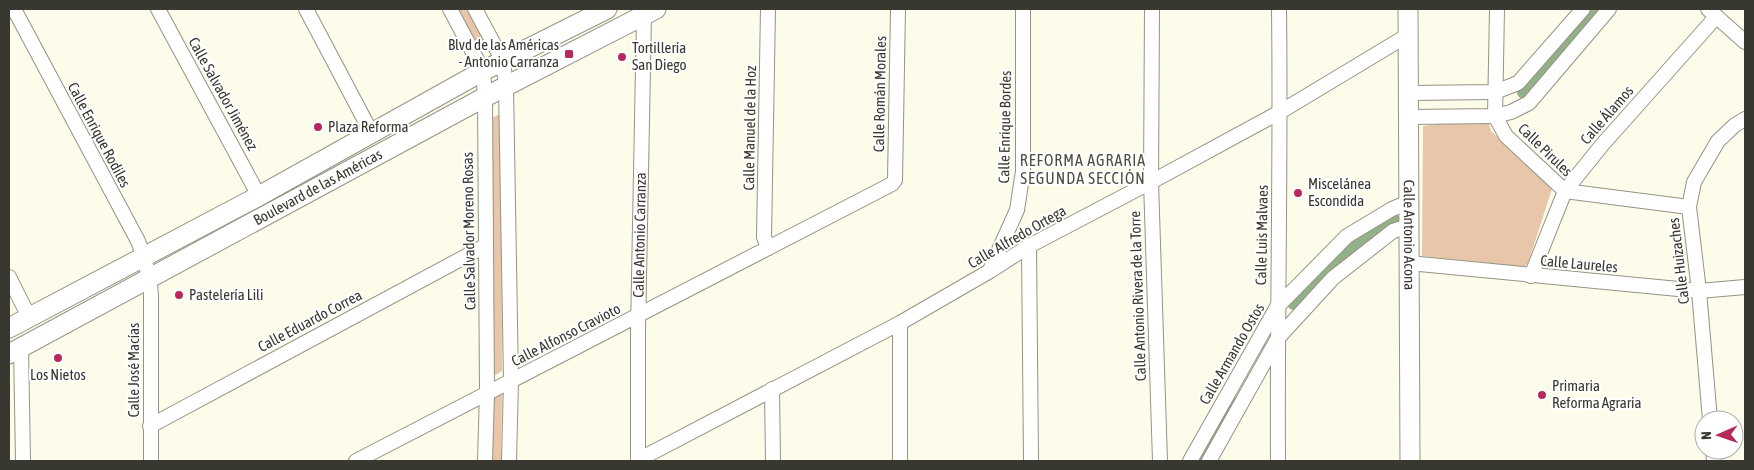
<svg xmlns="http://www.w3.org/2000/svg" width="1754" height="470" font-family="'Asap Condensed',sans-serif">
<rect width="100%" height="100%" fill="#fdfbea"/>
<path fill="#e7c6aa" d="M457 9H469L490 47 480 52Z
M501 113 502 371 490 378 489 120Z
M1479 119H1488L1491 131 1551 185 1552 189 1528 263 1524 267 1422 256 1423 126Z
M502 390 501 461H490V396Z"/>
<g fill="none" stroke-linecap="round" stroke-linejoin="round">
<path stroke="#93b189" stroke-width="14" d="M1524 92 1598 9
M1294 303 1343 255 1395 222
M1199 461 1231 402"/>
<defs>
<g id="street">
<path d="M14 9 138 241C145 259 150 275 151 295V461"/>
<path d="M158 9 259 196"/>
<path d="M306 9 371 132"/>
<path d="M450 9 483 71 485 97 487 393 485 461"/>
<path d="M475 9 503 61 506 86 511 381 509 461"/>
<path d="M1152 9 1151 182 1160 461"/>
<path d="M1497 9 1495 116 1506 136 1565 191 1689 207"/>
<path d="M1708 9 1745 42"/>
<path d="M1409 93 1495 92 1518 83 1583 9"/>
<path d="M1409 117 1495 116 1511 112 1529 103 1609 9"/>
<path d="M1029 246 1031 461"/>
<path d="M768 248 764 237 768 9"/>
<path d="M1409 263 1699 291 1745 287"/>
<path d="M990 270 1017 210 1023 171V9"/>
<path d="M1531 276 1565 191 1602 145 1716 17"/>
<path d="M9 277 29 317"/>
<path d="M900 323V461"/>
<path d="M21 347 23 461"/>
<path d="M772 389 773 461"/>
<path d="M1710 420 1699 291 1689 207 1694 182 1718 141 1735 125 1745 119"/>
<path d="M150 426 485 246"/>
<path d="M1713 450 1714 461"/>
<path d="M638 460 900 323 990 271 1029 246 1151 182 1280 112 1408 35"/>
<path d="M356 461 892 184 895 180 898 9"/>
<path id="s1" d="M638 461V331L644 15"/>
<path d="M1190 461 1277 307 1347 236 1392 209 1409 202"/>
<path d="M1209 461 1278 338 1333 278 1393 231 1409 226"/>
<path d="M1278 461C1277 310 1281 160 1279 9"/>
</g>
<g id="secondary">
<path id="s2" d="M1408 9 1410 461"/>
<path d="M9 328 259 196 483 71 607 9"/>
<path id="s3" d="M9 354 485 97 656 9"/>
</g>
</defs>
<use href="#street" stroke="#959384" stroke-width="16"/>
<use href="#secondary" stroke="#959384" stroke-width="21"/>
<use href="#street" stroke="#fff" stroke-width="14"/>
<use href="#secondary" stroke="#fff" stroke-width="19"/>
</g>
<g fill="#b7295b" stroke="#fff" stroke-width="2">
<rect x="564" y="49" width="10" height="10" rx="2.5"/>
<circle cx="622" cy="57" r="5"/>
<circle cx="318" cy="127" r="5"/>
<circle cx="1298" cy="193" r="5"/>
<circle cx="179" cy="295" r="5"/>
<circle cx="58" cy="358" r="5"/>
<circle cx="1542" cy="395" r="5"/>
</g>
<g text-anchor="middle" stroke-width="4" stroke-linejoin="round" paint-order="stroke">
<g font-size="15" fill="#383730" stroke="#fff" text-anchor="start">
<text x="559" y="50" text-anchor="end">Blvd de las Américas<tspan x="559" dy="17">- Antonio Carranza</tspan></text>
<text x="632" y="53">Tortillería<tspan x="632" dy="17">San Diego</tspan></text>
<text x="328" y="132">Plaza Reforma</text>
<text x="1308" y="189">Miscelánea<tspan x="1308" dy="17">Escondida</tspan></text>
<text x="189" y="300">Pastelería Lili</text>
<text x="58" y="380" text-anchor="middle">Los Nietos</text>
<text x="1552" y="391">Primaria<tspan x="1552" dy="17">Reforma Agraria</tspan></text>
</g>
<g font-size="15" fill="#383730" stroke="#fff">
<text transform="translate(223 94) rotate(61)" y="5">Calle Salvador Jiménez</text>
<text transform="translate(880 94) rotate(-89)" y="5">Calle Román Morales</text>
<text transform="translate(1607 115) rotate(-49)" y="5">Calle Álamos</text>
<text transform="translate(1005 127) rotate(-89)" y="5">Calle Enrique Bordes</text>
<text transform="translate(750 128) rotate(-89)" y="5">Calle Manuel de la Hoz</text>
<text transform="translate(99 135) rotate(62)" y="5">Calle Enrique Rodiles</text>
<text transform="translate(1545 150) rotate(44)" y="5">Calle Pirules</text>
<text dy="5" stroke="none"><textPath href="#s3" startOffset="351">Boulevard de las Américas</textPath></text>
<text transform="translate(469 231) rotate(-91)" y="5">Calle Salvador Moreno Rosas</text>
<text dy="5" stroke="none"><textPath href="#s1" startOffset="226">Calle Antonio Carranza</textPath></text>
<text transform="translate(1262 235) rotate(-89)" y="5">Calle Luis Malvaes</text>
<text dy="5" stroke="none"><textPath href="#s2" startOffset="226">Calle Antonio Acona</textPath></text>
<text transform="translate(1017 237) rotate(-30)" y="5">Calle Alfredo Ortega</text>
<text transform="translate(1679 261) rotate(-97)" y="5">Calle Huizaches</text>
<text transform="translate(1579 264) rotate(5)" y="5">Calle Laureles</text>
<text transform="translate(1138 296) rotate(-92)" y="5">Calle Antonio Rivera de la Torre</text>
<text transform="translate(310 321) rotate(-28)" y="5">Calle Eduardo Correa</text>
<text transform="translate(566 335) rotate(-27)" y="5">Calle Alfonso Cravioto</text>
<text transform="translate(1232 354) rotate(-60)" y="5">Calle Armando Ostos</text>
<text transform="translate(134 370) rotate(-90)" y="5">Calle José Macías</text>
</g>
<g font-size="16" letter-spacing="1" fill="#4f4d40" stroke="#fff">
<text x="1083" y="166">REFORMA AGRARIA<tspan x="1083" dy="18">SEGUNDA SECCIÓN</tspan></text>
</g>
</g>
<rect width="1754" height="470" fill="none" stroke="#383730" stroke-width="20"/>
<g transform="translate(1719 435) rotate(268)"><circle r="24" fill="#ffffff" stroke="#afafac"/>
<path d="M0-4L9 19L0 12L-9 19Z" fill="#b7295b"/>
<text y="-8" font-size="14" font-weight="bold" text-anchor="middle" fill="#383730">N</text>
</g>
</svg>
